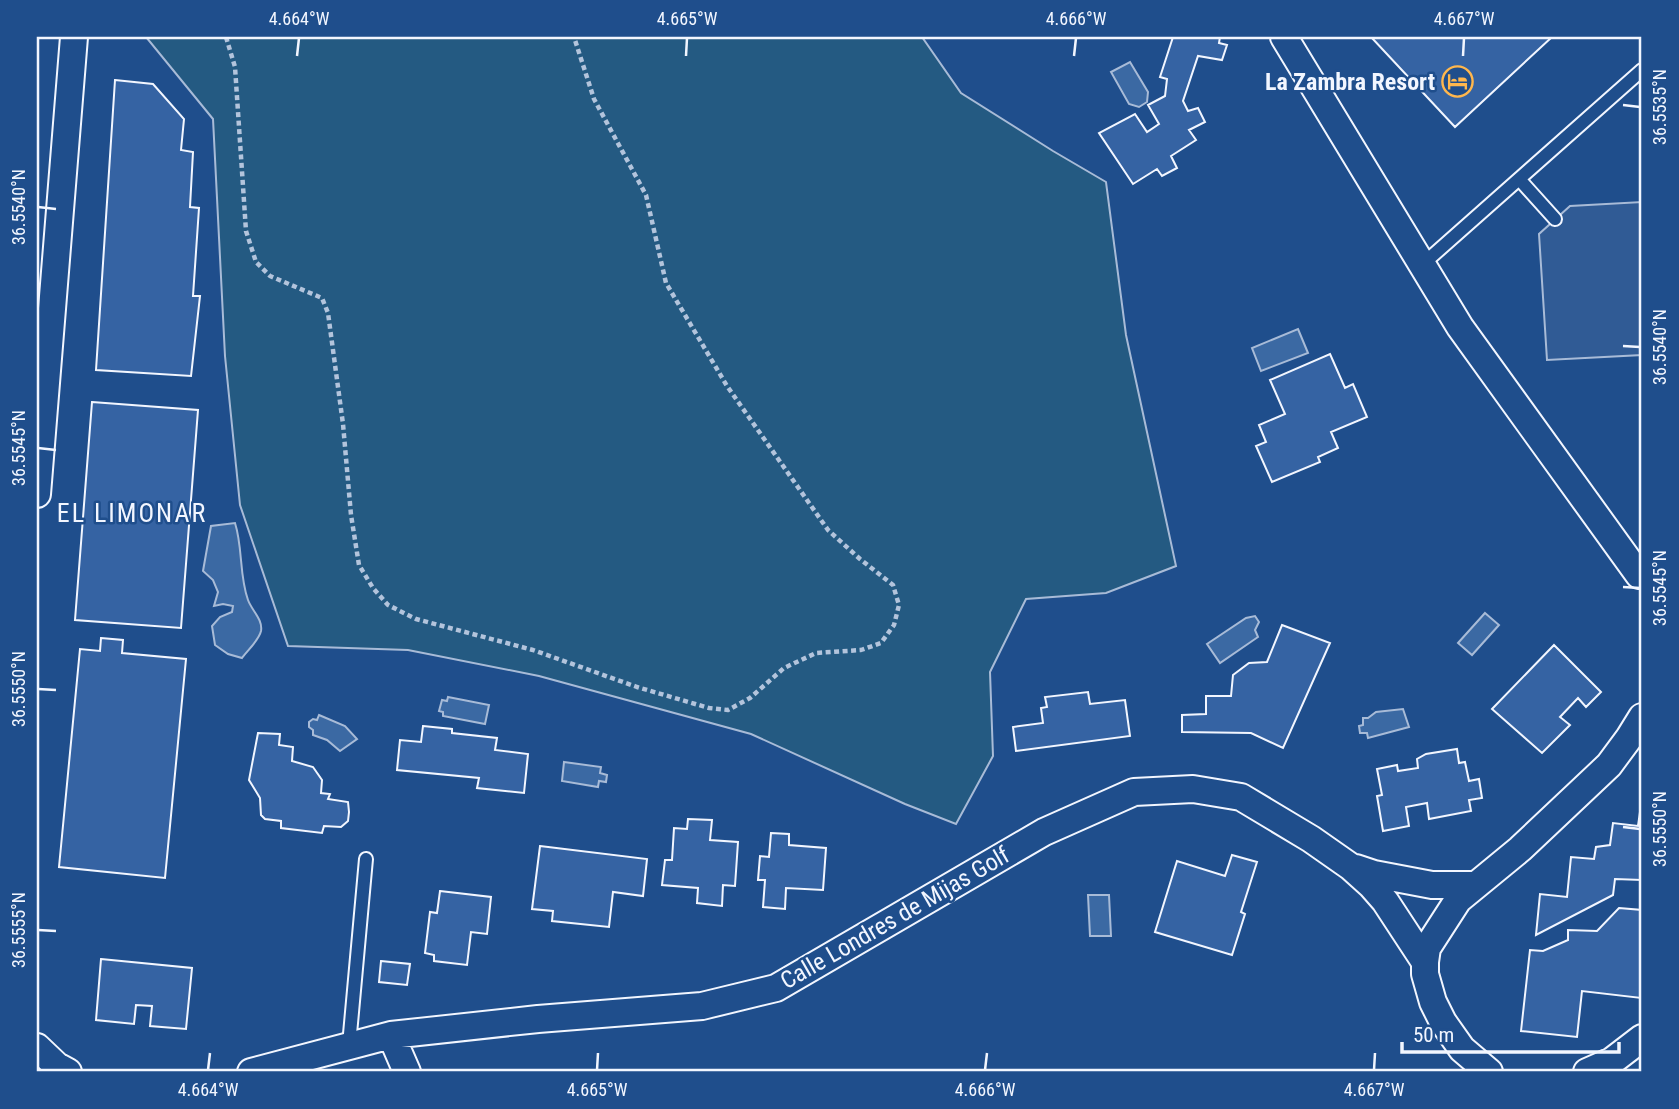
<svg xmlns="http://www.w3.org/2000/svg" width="1679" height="1109" font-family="'Roboto Condensed',sans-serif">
<rect width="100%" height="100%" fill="#1f4e8c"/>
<path fill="#245a82" stroke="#a8bbd7" stroke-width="2" d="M146 37H922L961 93 1053 151 1106 182 1126 335 1176 566 1106 593 1026 599 990 672 993 756 956 824 905 804 751 734 539 676 408 650 288 646 240 505 225 356 213 119Z"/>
<path fill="#305b95" stroke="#a8bbd7" stroke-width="2" d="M1642 202V355L1547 360 1539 234 1570 206Z"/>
<path fill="#3b69a3" stroke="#a8bbd7" stroke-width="2" d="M1130 62 1148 92 1147 102 1139 107 1129 104 1111 72Z
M1298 329 1308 353 1261 371 1252 348Z
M235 523C243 548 239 575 248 600 252 611 263 619 261 631 259 640 248 650 242 658L228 654 215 645 212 626 220 617 232 612 233 606 223 604 214 606 218 592 213 580 203 571 211 526Z
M1485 613 1499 625 1472 655 1458 643Z
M1255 616 1259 622 1255 630 1258 637 1220 663 1207 644 1246 618Z
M448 697 489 705 485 724 443 716V712L439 711 442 700 447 701Z
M1403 709 1409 727 1368 738 1367 733H1360L1359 726 1363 725V718H1368L1376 712Z
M319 715 345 726 357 739 340 751 327 740 313 735V730L309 727V722L313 719 317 720Z
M564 762 601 767 600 773 607 775 606 782 599 781 598 787 562 781Z
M1088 895H1109L1111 936H1090Z"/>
<path fill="#3563a3" stroke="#f2f6ff" stroke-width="2" d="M1173 37H1220L1219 43 1227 45 1222 60 1198 56 1183 101 1188 111 1198 108 1205 122 1189 130 1196 140 1171 156 1177 168 1162 176 1157 169 1133 184 1099 133 1135 114 1147 132 1159 124 1148 105 1165 96 1167 79 1160 77Z
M1371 37H1552L1455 127Z
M115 80 153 84 184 119 181 150 193 152 190 207 199 208 193 296H200L191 376 96 370Z
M1330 354 1345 388 1353 384 1367 417 1331 432 1338 448 1318 457 1320 462 1272 482 1256 446 1266 442 1259 425 1285 414 1270 380Z
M92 402 198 410 181 628 75 620Z
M1282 625 1330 643 1283 748 1251 733 1182 732V715L1206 714V696H1231L1233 675 1249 663 1267 662Z
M101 638 123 640 122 653 186 659 165 878 59 867 80 649 100 651Z
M1554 645 1601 692 1586 707 1578 698 1560 717 1570 725 1542 753 1492 709Z
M1088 692 1090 704 1125 700 1130 736 1016 751 1013 727 1043 723 1041 708 1047 707 1045 697Z
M423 726 452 729V733L497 738 495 750 528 754 524 793 477 788 479 778 397 770 400 740 421 742Z
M258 733 280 734 279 745 293 747 292 761 313 767 322 780 321 793 330 794 328 799 348 802 349 812 348 821 341 827 324 826 322 833 281 828V821L265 819 261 815 260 798 249 780Z
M1457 749 1459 763 1465 762 1469 781 1479 779 1482 798 1469 800 1471 811 1429 819 1427 803 1406 807 1409 826 1383 831 1377 796 1382 795 1377 769 1397 765 1398 771 1418 768 1417 759 1426 754Z
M1642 811V880L1615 879 1613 895 1536 935 1540 894 1567 897 1571 857 1594 859 1596 847 1610 845 1613 823 1638 826 1640 812Z
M688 819 712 820 710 840 738 842 735 886 723 885 722 906 697 903 698 888 662 885 665 860H672L674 828 687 829Z
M771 833 789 834V845L826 848 823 890 786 888 785 909 763 907 765 880H758L760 856 769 857Z
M540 846 647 859 643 896 613 892 609 927 552 921 553 911 532 909Z
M1232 855 1257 862 1241 912 1245 914 1232 955 1155 932 1177 861 1225 876Z
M440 891 491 897 487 934 471 932 467 965 434 961V955L425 953 430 912 437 913Z
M1619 908 1642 910 1641 998 1582 991 1577 1037 1521 1031 1530 950 1543 951 1568 940V930L1597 931Z
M101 959 192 968 186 1029 150 1026 152 1006 136 1005 134 1024 96 1020Z
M381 961 410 964 407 985 379 982Z"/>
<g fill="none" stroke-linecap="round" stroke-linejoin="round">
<defs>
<path id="lane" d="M1519 179 1555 219
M1423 264 1642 70
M349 1045 366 859"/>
<path id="street" d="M1284 37 1460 327 1639 575
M37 494 74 37
M1356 868 1374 874 1432 885H1475
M391 1035 407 1072
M37 1047 57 1066 68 1072
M251 1072 391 1035 538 1019 702 1006 776 988 1044 832 1134 792 1193 789 1241 797 1311 839 1351 867 1371 885 1385 901 1425 962
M1489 1072 1462 1049 1443 1022 1433 1002 1425 974V962L1427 948 1458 900 1520 849 1609 765 1629 738 1642 717
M1587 1072 1612 1061 1642 1038"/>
</defs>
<use href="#lane" stroke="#f2f6ff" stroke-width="16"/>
<use href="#street" stroke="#f2f6ff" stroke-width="30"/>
<path stroke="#b3c4dc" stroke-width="4.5" stroke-dasharray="5 3.5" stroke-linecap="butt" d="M226 37 235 67 246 231 256 262 270 276 322 298 328 313 343 424 351 515 359 565 373 588 388 605 416 619 533 650 637 687 709 708 728 710 750 698 784 668 816 653 861 650 881 643 894 625 899 605 893 585 860 559 828 530 727 386 666 283 646 195 594 99 574 37"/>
<use href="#lane" stroke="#1f4e8c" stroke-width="12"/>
<use href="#street" stroke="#1f4e8c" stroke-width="26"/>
</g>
<path fill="none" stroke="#f2f6ff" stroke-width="2.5" d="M297 56 299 38M686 56 687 38M1074 56 1076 38M1463 56 1464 38M1623 105 1640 107M38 207 56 209M1623 346 1640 347M38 448 56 450M1623 587 1640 588M38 689 56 690M1623 827 1640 829M38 930 56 931M208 1070 210 1053M597 1070 598 1053M985 1070 987 1053M1374 1070 1375 1053"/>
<defs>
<symbol id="hotel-ring" viewBox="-11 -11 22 22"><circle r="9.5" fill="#1f4e8c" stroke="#ffb74d" stroke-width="1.5"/><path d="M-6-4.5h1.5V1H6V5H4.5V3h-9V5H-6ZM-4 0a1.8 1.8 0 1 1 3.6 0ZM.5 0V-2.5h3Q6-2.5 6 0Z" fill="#ffb74d"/></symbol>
</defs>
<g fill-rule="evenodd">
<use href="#hotel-ring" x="1440" y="64" width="35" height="35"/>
</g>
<g text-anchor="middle" stroke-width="5" stroke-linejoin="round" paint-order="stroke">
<g font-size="24" font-weight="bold" fill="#f2f6ff" stroke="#1f4e8c" text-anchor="end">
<text x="1435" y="90">La Zambra Resort</text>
</g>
<g font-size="24" fill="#f2f6ff" stroke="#1f4e8c">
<text transform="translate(895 918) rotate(-30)" y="8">Calle Londres de Mijas Golf</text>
</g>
<g font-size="26" letter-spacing="2" fill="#f2f6ff" stroke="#1f4e8c">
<text x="132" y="522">EL LIMONAR</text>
</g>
</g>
<rect width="1679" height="1109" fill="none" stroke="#1f4e8c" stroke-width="77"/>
<path d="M1402 1042v10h217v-10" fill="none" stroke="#f2f6ff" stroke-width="3.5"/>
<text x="1413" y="1042" font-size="21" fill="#f2f6ff" stroke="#1f4e8c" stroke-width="5" paint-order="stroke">50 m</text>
<rect x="38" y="38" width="1602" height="1032" fill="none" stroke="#f2f6ff" stroke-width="2.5"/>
<g font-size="18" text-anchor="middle" fill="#f2f6ff">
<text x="299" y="25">4.664°W</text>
<text x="687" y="25">4.665°W</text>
<text x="1076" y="25">4.666°W</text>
<text x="1464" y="25">4.667°W</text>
<text transform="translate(1660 107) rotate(-90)" y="6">36.5535°N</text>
<text transform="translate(19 207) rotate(-90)" y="6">36.5540°N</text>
<text transform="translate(1660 347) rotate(-90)" y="6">36.5540°N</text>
<text transform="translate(19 448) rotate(-90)" y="6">36.5545°N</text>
<text transform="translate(1660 588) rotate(-90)" y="6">36.5545°N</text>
<text transform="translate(19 689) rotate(-90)" y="6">36.5550°N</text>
<text transform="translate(1660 829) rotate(-90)" y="6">36.5550°N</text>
<text transform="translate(19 930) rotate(-90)" y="6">36.5555°N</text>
<text x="208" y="1096">4.664°W</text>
<text x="597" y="1096">4.665°W</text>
<text x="985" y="1096">4.666°W</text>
<text x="1374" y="1096">4.667°W</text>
</g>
</svg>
